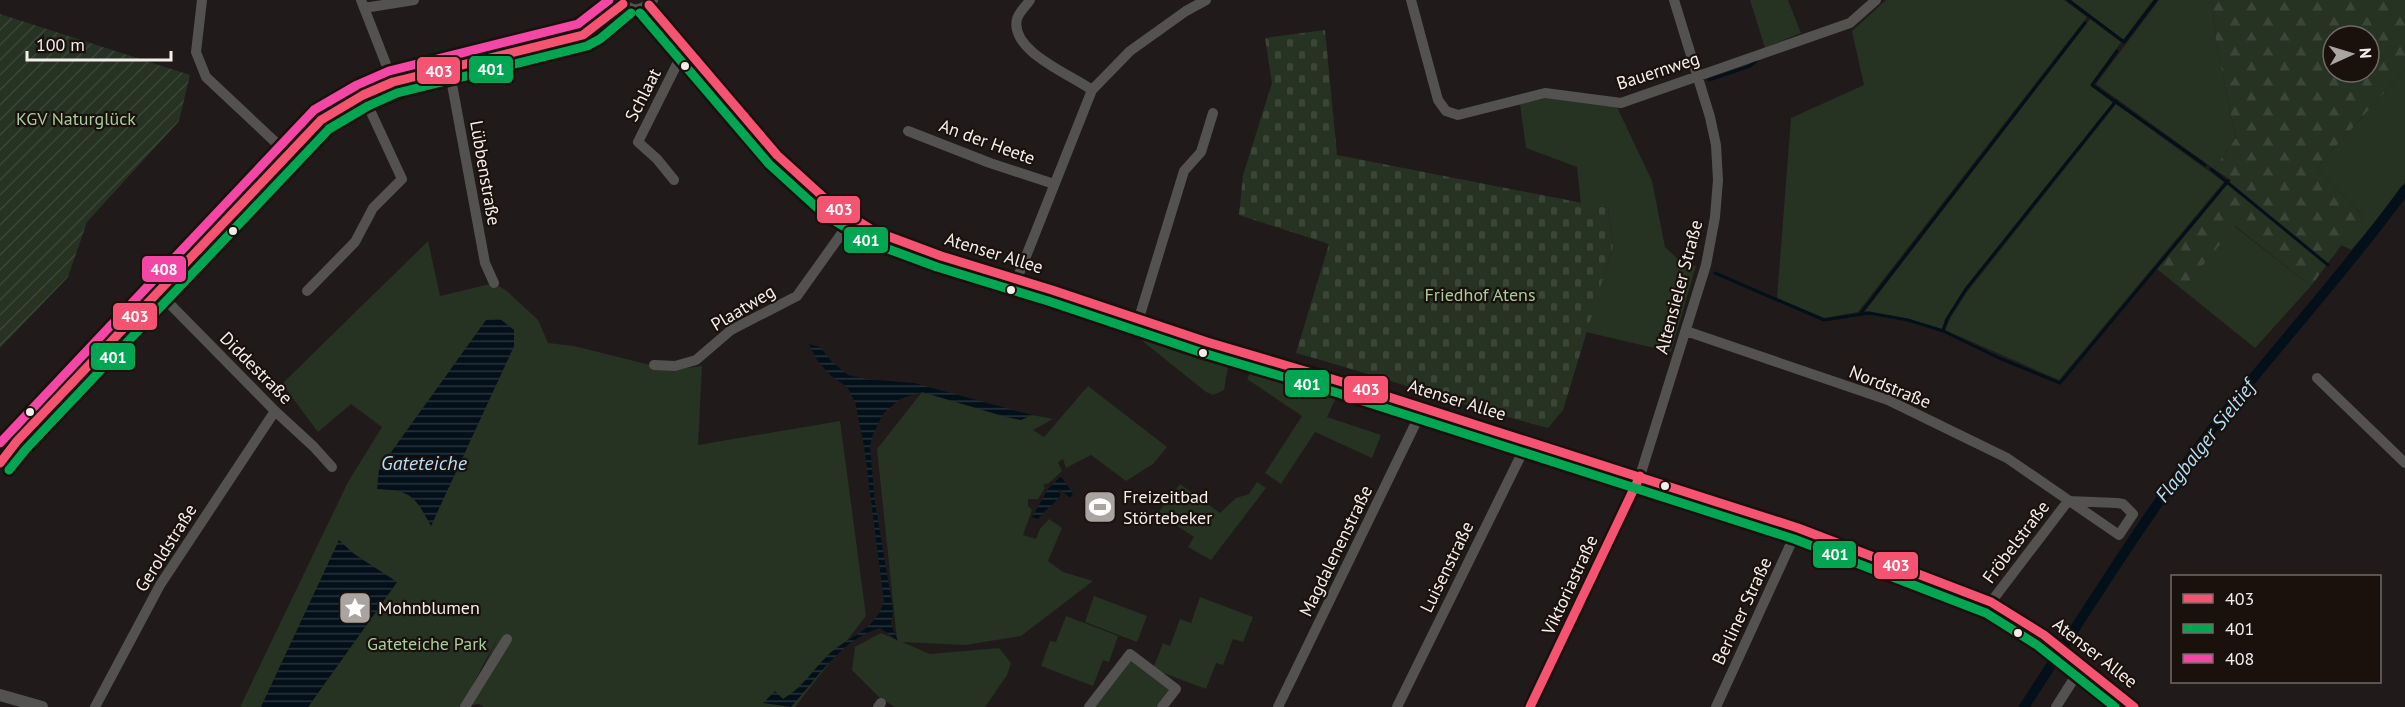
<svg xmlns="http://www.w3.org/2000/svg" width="2405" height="707" font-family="'PT Sans',sans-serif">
<defs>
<pattern id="forest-firs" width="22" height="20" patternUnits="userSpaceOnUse" patternTransform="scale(1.5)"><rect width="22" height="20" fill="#263222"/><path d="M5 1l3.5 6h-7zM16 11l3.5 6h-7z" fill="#3b4638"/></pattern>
<pattern id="cemetery-stones" width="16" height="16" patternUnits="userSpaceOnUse" patternTransform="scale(1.5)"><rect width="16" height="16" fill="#263222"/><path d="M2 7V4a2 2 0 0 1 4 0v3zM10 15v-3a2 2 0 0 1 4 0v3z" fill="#3b4638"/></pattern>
<pattern id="garden-furrows" width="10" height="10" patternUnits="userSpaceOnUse" patternTransform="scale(1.5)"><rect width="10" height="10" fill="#263222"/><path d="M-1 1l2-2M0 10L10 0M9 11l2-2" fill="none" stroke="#3b4638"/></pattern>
<pattern id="water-rules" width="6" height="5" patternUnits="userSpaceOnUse" patternTransform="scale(1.5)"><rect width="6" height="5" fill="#03101a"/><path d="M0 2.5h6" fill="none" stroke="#28333b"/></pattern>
</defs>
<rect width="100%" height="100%" fill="#201b1a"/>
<path fill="#263222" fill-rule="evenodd" d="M1750 0H1788L1801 33 1765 48Z
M1886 0H2064L2087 17 1858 312 1824 318 1777 298 1791 118 1864 85 1852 31Z
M2071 0H2153L2123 40Z
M2159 0H2212L2216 43 2236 138 2214 169 2096 84Z
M2090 19 2121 42 2091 86 2113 103 1963 291 1945 320 1942 329 1907 319 1865 311Z
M2405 70V182L2375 223 2351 250 2341 245 2363 216 2316 168Z
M1547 98 1617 107 1652 181 1665 247 1681 262 1696 266 1671 352 1586 332 1613 246 1608 208 1581 204 1577 167 1526 148 1520 104Z
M2116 104 2224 182 2059 380 1945 330 1951 317 1967 292Z
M2234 226 2311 286 2255 348 2183 290Z
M428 241 440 296 494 283 508 292 538 320 548 343 574 346 670 370 702 366 698 445 840 421 866 616 795 707H484L479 704 465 706 499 635 461 707H308L397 582 354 554 339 541 261 707H240L348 482 382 427 351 404 318 432 282 384ZM514 346 431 525 418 502 403 491Z
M1140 324 1229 361 1224 390 1213 395 1206 392 1135 335Z
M1254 366 1340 389 1327 417 1381 435 1372 458 1315 432 1281 484 1265 473 1302 416 1247 379Z
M1088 386 1167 447 1153 464 1126 481 1091 455 1066 468 1063 459 1058 462 1062 471 1048 484 1046 483 1043 486 1045 488 1038 499H1028V506L1032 510 1023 535 1036 539 1040 529 1049 519 1062 528 1048 561 1063 572 1093 581 1021 636 965 645 902 642 930 654 999 648 1011 663 1007 675 985 707H895L880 698 852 670 855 647 881 633 897 640 877 449 922 392 1021 420 1032 415 1053 419 1033 430 1044 437Z
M1257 482 1266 488 1211 560 1188 547 1194 537 1158 513 1180 484 1220 513 1236 498 1249 494Z
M1094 596 1147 616 1137 642 1085 622Z
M1200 597 1253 617 1243 642 1233 639 1223 665 1216 663 1206 689 1153 669 1163 643 1170 646 1180 619 1191 623Z
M1066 616 1118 636 1109 662 1103 660 1093 686 1041 666 1050 641 1056 642Z
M1131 657 1173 689 1157 707H1093Z"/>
<path fill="url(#forest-firs)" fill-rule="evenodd" d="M2212 0H2405V70L2316 168 2363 216 2311 286 2235 226 2183 290 2157 269 2231 180 2214 169 2236 138 2216 43ZM2333 36H2369V72H2333Z"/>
<path fill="url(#cemetery-stones)" d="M1325 30 1337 155 1608 208 1613 246 1563 410 1548 428C1463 406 1381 376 1296 353L1329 244 1239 215 1243 175 1272 83 1265 38Z"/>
<path fill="url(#garden-furrows)" d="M0 14 190 75 179 121 87 222 68 277 0 348Z"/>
<path fill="url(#water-rules)" d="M500 319 514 330V346L431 526C414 495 412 491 377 489L379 469 486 320Z
M809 344 820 347 832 362 848 375 866 379 914 383 1032 415 1021 420 1006 417 922 392 900 399 883 414 872 437 870 448 875 502 893 610 891 625 898 641 880 628C841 639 817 679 791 707L763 703 775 691 783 699C802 688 812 671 827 656 847 636 873 633 884 602L864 446 855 402 847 387 830 375 817 360Z
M1061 476 1073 494 1070 498 1060 489 1058 492 1061 495C1054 504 1045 510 1038 519L1032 517 1048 489Z
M339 540 354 554 397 582 308 707H261Z"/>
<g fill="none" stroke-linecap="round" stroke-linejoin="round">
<path stroke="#03101a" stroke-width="3" d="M2068 0 2124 42 2156 0
M2117 51 2092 85 2205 165
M1709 80 1750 66 1757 60
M2211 169 2328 265
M1715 273 1824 320 1869 313 1908 320 1943 331 1999 358 2060 383 2228 181
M1861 313 2085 23
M1943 331 1947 319 1966 289 2116 101"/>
<path stroke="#03101a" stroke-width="10" d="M2024 707C2087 611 2146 514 2216 424 2278 345 2346 271 2405 190"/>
<path stroke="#545251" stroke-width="10" d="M202 0 196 52 206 77 288 154
M361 0 393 82
M1030 0C1026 6 1019 12 1017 19 1009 51 1072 75 1092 90
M1411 0 1438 100 1446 111 1458 115 1545 93 1621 103 1850 23 1876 0
M364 8 414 0
M449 68 485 263 494 283
M908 131 990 163 1054 184
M674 180 657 159 638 142 685 48
M1017 279 1092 90 1130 51 1186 11 1206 0
M307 291 355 242 373 208 402 179 363 95
M158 292 275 411 314 447 332 467
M1139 318 1184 171 1201 152 1213 113
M1686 331 1888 400 2007 458 2119 535 2133 514 2123 504 2117 503 2068 501
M654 365 675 366 696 360 731 330 797 296 852 219
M2317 378 2405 463
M1991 602 2068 501
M95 707 160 585 275 411
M465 707 507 639
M878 707 881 703
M1089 707 1130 654 1176 689 1162 707
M1278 707 1423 408
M1397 707 1528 441
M1530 707 1640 476 1706 265 1715 217 1718 180 1716 145 1710 117 1674 0
M1716 707 1798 528
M2056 707 2082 666"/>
<path stroke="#545251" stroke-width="12" d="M620 0C628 14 644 13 652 0
M649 5 777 155 832 205 874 231 941 256 1052 290 1207 342 1342 382 1798 528 1991 602 2044 635 2134 707
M0 463 17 441 321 120 363 95 393 82 583 35 593 29 623 4
M0 695 42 707"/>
<defs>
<path id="bus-1" d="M649 5 777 155 832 205 874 231 941 256 1052 290 1207 342 1342 382 1798 528 1991 602 2044 635 2134 707
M0 463 17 441 321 120 363 95 393 82 583 35 623 4
M1530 707 1640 476"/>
<path id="bus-2" d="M640 13 769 164 825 215 869 242 937 267 1048 301 1203 353 1338 393 1794 539 1986 613 2037 645 2115 707
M9 470 26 449 329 129 368 106 397 93 587 46 600 39 631 13"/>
<path id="bus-3" d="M0 443 314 110 357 85 389 71 578 24 609 0"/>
</defs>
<use href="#bus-1" stroke="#1a110d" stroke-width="14"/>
<use href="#bus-2" stroke="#1a110d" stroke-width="14"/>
<use href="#bus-3" stroke="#1a110d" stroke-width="14"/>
<use href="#bus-1" stroke="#f65372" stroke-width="9"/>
<use href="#bus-2" stroke="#00a651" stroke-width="9"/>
<use href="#bus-3" stroke="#f346a5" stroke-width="9"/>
</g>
<defs>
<symbol id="stadium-square" viewBox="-11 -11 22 22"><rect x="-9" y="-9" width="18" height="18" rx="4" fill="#aaa4a1" stroke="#1a110d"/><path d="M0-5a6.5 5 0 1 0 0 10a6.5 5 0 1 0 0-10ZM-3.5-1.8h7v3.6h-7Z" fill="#fff"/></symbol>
<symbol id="sight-square" viewBox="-11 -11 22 22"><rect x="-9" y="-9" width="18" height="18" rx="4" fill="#aaa4a1" stroke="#1a110d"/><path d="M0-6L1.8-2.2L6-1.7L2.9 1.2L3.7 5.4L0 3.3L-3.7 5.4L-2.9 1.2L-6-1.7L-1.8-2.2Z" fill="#fff"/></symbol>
</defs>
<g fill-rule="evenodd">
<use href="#stadium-square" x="1081" y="488" width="38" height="38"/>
<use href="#sight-square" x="336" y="589" width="38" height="38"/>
</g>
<g fill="#f4edea" stroke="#1a110d" stroke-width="2">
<circle cx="685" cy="66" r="5"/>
<circle cx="233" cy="231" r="5"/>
<circle cx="1011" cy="290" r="5"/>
<circle cx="1203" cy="353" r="5"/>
<circle cx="30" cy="412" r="5"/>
<circle cx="1665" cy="486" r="5"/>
<circle cx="2018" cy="633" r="5"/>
</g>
<g text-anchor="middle" stroke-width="4.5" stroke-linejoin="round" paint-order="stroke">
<g font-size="18" fill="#f4edea" stroke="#1a110d">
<text transform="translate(1658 71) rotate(-18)" y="6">Bauernweg</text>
<text transform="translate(643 95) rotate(-63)" y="6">Schlaat</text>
<text transform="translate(987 142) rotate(20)" y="6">An der Heete</text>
<text transform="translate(485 173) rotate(80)" y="6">Lübbenstraße</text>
<text transform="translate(994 253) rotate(17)" y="6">Atenser Allee</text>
<text transform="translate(1679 287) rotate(-75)" y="6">Altensieler Straße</text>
<text transform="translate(743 308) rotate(-31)" y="6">Plaatweg</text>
<text transform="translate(256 368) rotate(45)" y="6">Diddestraße</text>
<text transform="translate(1890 387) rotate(22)" y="6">Nordstraße</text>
<text transform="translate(1457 400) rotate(17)" y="6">Atenser Allee</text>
<text transform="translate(2016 542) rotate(-53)" y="6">Fröbelstraße</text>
<text transform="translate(166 548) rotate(-58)" y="6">Geroldstraße</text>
<text transform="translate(1336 551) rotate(-64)" y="6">Magdalenenstraße</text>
<text transform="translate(1447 567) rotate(-64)" y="6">Luisenstraße</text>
<text transform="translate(1570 585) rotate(-65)" y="6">Viktoriastraße</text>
<text transform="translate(1742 611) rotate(-65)" y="6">Berliner Straße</text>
<text transform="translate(2095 653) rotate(38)" y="6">Atenser Allee</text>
</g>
<g font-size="18" fill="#a8cc9d" stroke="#1a110d">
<text x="76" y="125">KGV Naturglück</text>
<text x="1480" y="301">Friedhof Atens</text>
<text x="427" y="650">Gateteiche Park</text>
</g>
<g font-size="18" fill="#f4edea" stroke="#1a110d" text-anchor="start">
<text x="1123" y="503">Freizeitbad<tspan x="1123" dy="21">Störtebeker</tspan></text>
<text x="378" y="614">Mohnblumen</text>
</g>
<g font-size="20" font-style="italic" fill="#b1dffa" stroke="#1a110d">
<text transform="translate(2205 441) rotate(-52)" y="7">Flagbalger Sieltief</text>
<text x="424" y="470">Gateteiche</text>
</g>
</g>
<g stroke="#1a110d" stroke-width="2">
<rect x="468" y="55" width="46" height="29" rx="6" fill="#00a651"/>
<rect x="416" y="56" width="45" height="29" rx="6" fill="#f65372"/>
<rect x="816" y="195" width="45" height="29" rx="6" fill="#f65372"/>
<rect x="843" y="226" width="46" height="28" rx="6" fill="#00a651"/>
<rect x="141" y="255" width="46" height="28" rx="6" fill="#f346a5"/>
<rect x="112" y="302" width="46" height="29" rx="6" fill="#f65372"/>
<rect x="90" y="342" width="46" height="29" rx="6" fill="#00a651"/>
<rect x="1284" y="369" width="46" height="29" rx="6" fill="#00a651"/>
<rect x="1343" y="375" width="46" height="29" rx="6" fill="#f65372"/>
<rect x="1812" y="540" width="45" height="29" rx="6" fill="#00a651"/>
<rect x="1873" y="551" width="46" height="29" rx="6" fill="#f65372"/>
</g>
<g font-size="16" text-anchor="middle" font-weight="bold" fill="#fff">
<text x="491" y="75">401</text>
<text x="439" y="77">403</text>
<text x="839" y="215">403</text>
<text x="866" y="246">401</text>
<text x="164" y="275">408</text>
<text x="135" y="322">403</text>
<text x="113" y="363">401</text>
<text x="1307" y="390">401</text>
<text x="1366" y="395">403</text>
<text x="1835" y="560">401</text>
<text x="1896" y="571">403</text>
</g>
<rect x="2171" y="575" width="210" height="108" fill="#1a110d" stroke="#716965" stroke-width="1.5"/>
<rect x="2183" y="594" width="30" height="9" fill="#f65372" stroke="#716965" stroke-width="1.5"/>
<text x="2225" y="605" font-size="18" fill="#f4edea">403</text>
<rect x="2183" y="624" width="30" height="9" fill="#00a651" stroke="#716965" stroke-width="1.5"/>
<text x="2225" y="635" font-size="18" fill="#f4edea">401</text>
<rect x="2183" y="654" width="30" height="9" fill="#f346a5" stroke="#716965" stroke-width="1.5"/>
<text x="2225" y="665" font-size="18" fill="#f4edea">408</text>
<g transform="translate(2351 54) rotate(86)"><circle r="28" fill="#1a110d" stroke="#716965" stroke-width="1.5"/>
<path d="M0-4.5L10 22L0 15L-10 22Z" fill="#aaa4a1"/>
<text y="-9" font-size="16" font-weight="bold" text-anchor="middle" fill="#f4edea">N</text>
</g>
<path d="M27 51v9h144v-9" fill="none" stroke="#f4edea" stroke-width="3"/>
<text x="36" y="51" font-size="18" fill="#f4edea" stroke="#1a110d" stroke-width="4.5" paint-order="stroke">100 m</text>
</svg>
